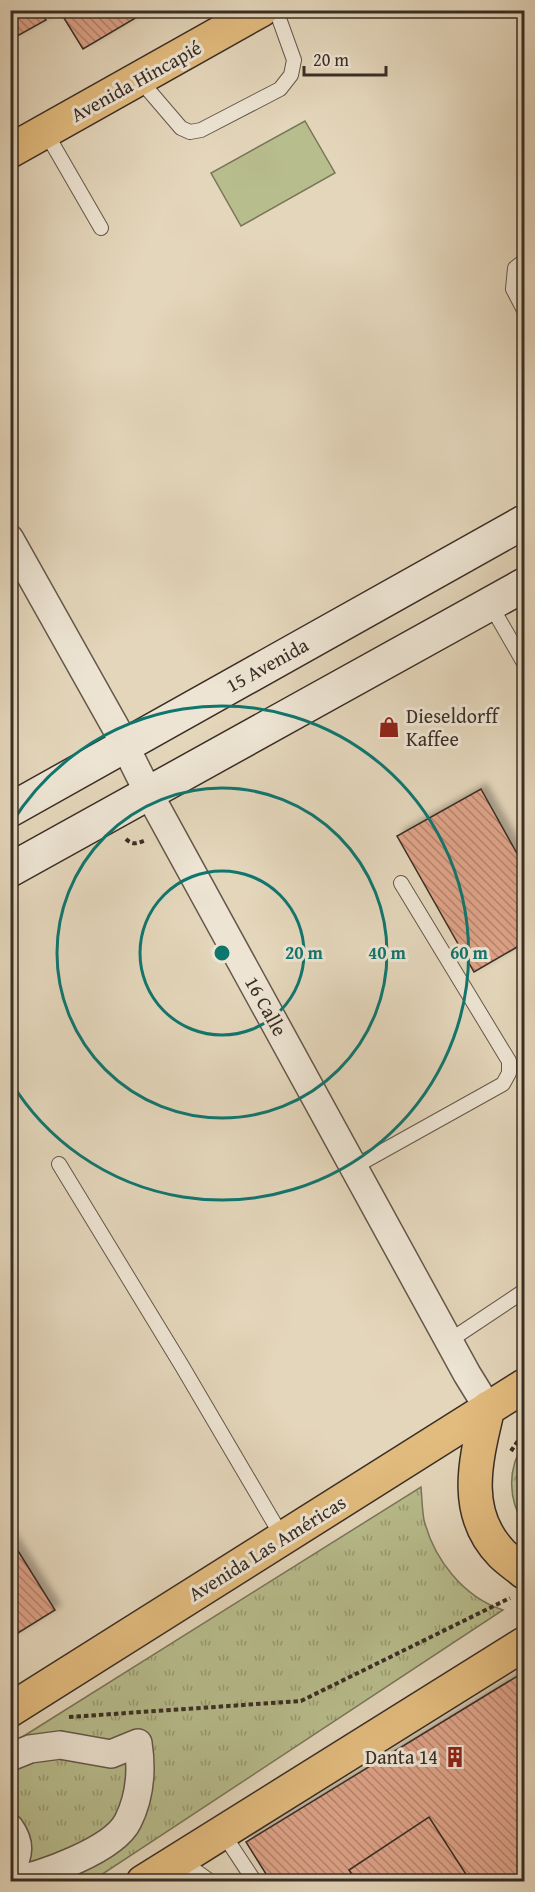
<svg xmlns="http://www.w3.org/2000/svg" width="535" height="1892" font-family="'Gentium Book Plus',serif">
<defs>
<pattern id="park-tufts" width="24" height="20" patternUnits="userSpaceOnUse" patternTransform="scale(1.5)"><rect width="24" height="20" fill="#b8bd8d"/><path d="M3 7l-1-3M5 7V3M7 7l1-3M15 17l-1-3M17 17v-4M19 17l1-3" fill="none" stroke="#979a73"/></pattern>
<pattern id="building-back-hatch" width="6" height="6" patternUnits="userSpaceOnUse" patternTransform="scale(1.5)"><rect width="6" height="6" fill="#dda287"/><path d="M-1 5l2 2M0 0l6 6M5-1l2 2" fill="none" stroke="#b4846e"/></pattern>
<filter id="shadow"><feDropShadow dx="5.5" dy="-5.5" stdDeviation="3" flood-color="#0004"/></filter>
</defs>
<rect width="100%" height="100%" fill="#e4d6bb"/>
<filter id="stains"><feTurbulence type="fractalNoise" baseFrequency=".00333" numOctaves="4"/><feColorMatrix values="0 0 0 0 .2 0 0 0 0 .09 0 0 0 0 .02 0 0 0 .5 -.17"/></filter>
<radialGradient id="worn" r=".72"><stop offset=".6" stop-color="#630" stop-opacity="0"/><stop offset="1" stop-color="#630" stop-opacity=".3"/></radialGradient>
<path fill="url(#park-tufts)" stroke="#797659" stroke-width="1.5" d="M524 1443V1525C508 1499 507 1469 524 1443Z
M421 1487C422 1498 422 1509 424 1520 434 1559 463 1597 503 1610L92 1881 11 1882V1744Z"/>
<path fill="#b8bd8d" stroke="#797659" stroke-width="1.5" d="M305 121 335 173 241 226 211 173Z"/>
<path fill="url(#building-back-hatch)" stroke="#3a2e25" stroke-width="1.5" filter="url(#shadow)" d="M10 10H40L46 20 10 40Z
M59 10H149L83 49Z
M481 789 524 866V943L474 972 397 836Z
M10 1538 55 1610 10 1638Z
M524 1672V1882H271L246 1842Z
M429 1817 471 1882H357L349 1870Z"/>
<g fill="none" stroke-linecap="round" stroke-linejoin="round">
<defs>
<path id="lane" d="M139 79 181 128 190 132 201 130 280 89 291 75 294 60 276 10
M45 131 101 228
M524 261 515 268 513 289 524 310
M490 604 524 663
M59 1164 182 1366 283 1538
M354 1167 503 1084 509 1073V1061L401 883
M449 1341 524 1291
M222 1832 255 1882
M177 1868 193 1869 211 1882"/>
<path id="street" d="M10 539 116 728 148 792 467 1374 488 1408
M10 1757 30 1749 60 1745 111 1754 138 1743C142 1769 140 1797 128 1821 114 1850 41 1876 10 1881
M10 1828C20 1842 20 1855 10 1869"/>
<path id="secondary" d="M10 810 524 522
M10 870 524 585"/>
<path id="primary" d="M10 151 261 10
M488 1408C476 1459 461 1512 502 1554 509 1561 517 1566 524 1572
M10 1710 524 1386
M143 1882 524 1644"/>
</defs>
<use href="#lane" stroke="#64584a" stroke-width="16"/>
<use href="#street" stroke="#64584a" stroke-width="30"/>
<use href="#secondary" stroke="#3a2e25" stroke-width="36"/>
<use href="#primary" stroke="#3a2e25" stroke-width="36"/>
<path stroke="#3a2e25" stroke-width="4" stroke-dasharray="4.5 3" stroke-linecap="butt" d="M126 839C133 846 138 843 146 840
M511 1451 524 1432
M69 1717 301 1701 510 1598"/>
<use href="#lane" stroke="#ede4d3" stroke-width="14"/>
<use href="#street" stroke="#ede4d3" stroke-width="27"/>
<use href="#secondary" stroke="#ede4d3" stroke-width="33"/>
<use href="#primary" stroke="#e2bb7e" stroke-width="33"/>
</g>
<g fill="none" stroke="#0f766e" stroke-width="3">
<circle cx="222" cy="953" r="82"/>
<circle cx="222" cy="953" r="165"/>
<path d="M11 824A247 247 0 1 1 11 1082"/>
</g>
<defs>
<symbol id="shop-bare" viewBox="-9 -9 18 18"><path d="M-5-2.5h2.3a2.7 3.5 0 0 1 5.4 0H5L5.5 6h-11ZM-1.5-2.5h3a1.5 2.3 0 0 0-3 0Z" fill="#8f2418" stroke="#ede4d3" stroke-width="2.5" paint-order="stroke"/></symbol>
<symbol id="building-bare" viewBox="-9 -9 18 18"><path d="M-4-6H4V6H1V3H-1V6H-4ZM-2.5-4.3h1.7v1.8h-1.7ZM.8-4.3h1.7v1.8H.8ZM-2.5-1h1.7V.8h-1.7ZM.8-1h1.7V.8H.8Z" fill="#8f2418" stroke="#ede4d3" stroke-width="2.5" paint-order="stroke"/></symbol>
</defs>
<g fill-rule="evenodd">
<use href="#shop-bare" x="374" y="712" width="30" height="30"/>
<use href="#building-bare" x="440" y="1742" width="30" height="30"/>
</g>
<g text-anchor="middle" stroke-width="6" stroke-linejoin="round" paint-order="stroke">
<g font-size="20" fill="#3a2e25" stroke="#ede4d3">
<text transform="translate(136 81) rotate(-29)" y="7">Avenida Hincapié</text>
<text transform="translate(267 665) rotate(-29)" y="7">15 Avenida</text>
<text transform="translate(266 1006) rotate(61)" y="7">16 Calle</text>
<text transform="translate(267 1548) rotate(-32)" y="7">Avenida Las Américas</text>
</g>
<g font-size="20" fill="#3a2e25" stroke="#ede4d3" text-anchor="start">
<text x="406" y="723">Dieseldorff<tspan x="406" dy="23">Kaffee</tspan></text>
<text x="438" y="1764" text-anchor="end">Danta 14</text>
</g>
</g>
<circle cx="222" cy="953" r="9" fill="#0f766e" stroke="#ede4d3" stroke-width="3"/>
<g font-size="18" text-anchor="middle" font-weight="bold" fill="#0f766e" stroke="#ede4d3" stroke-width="6" stroke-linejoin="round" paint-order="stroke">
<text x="304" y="959">20 m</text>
<text x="387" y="959">40 m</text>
<text x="469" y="959">60 m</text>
</g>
<rect width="535" height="1892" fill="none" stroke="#e4d6bb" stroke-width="36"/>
<rect x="12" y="12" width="511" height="1868" fill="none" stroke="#3a2e25" stroke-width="3"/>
<rect x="18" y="18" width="499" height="1856" fill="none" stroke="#3a2e25" stroke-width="1.5"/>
<path d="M304 66v9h82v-9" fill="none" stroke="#3a2e25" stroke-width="3"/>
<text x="313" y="66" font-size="18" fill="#3a2e25" stroke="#ede4d3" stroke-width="4.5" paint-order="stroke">20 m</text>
<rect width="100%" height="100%" filter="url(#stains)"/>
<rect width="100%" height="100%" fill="url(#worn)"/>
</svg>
